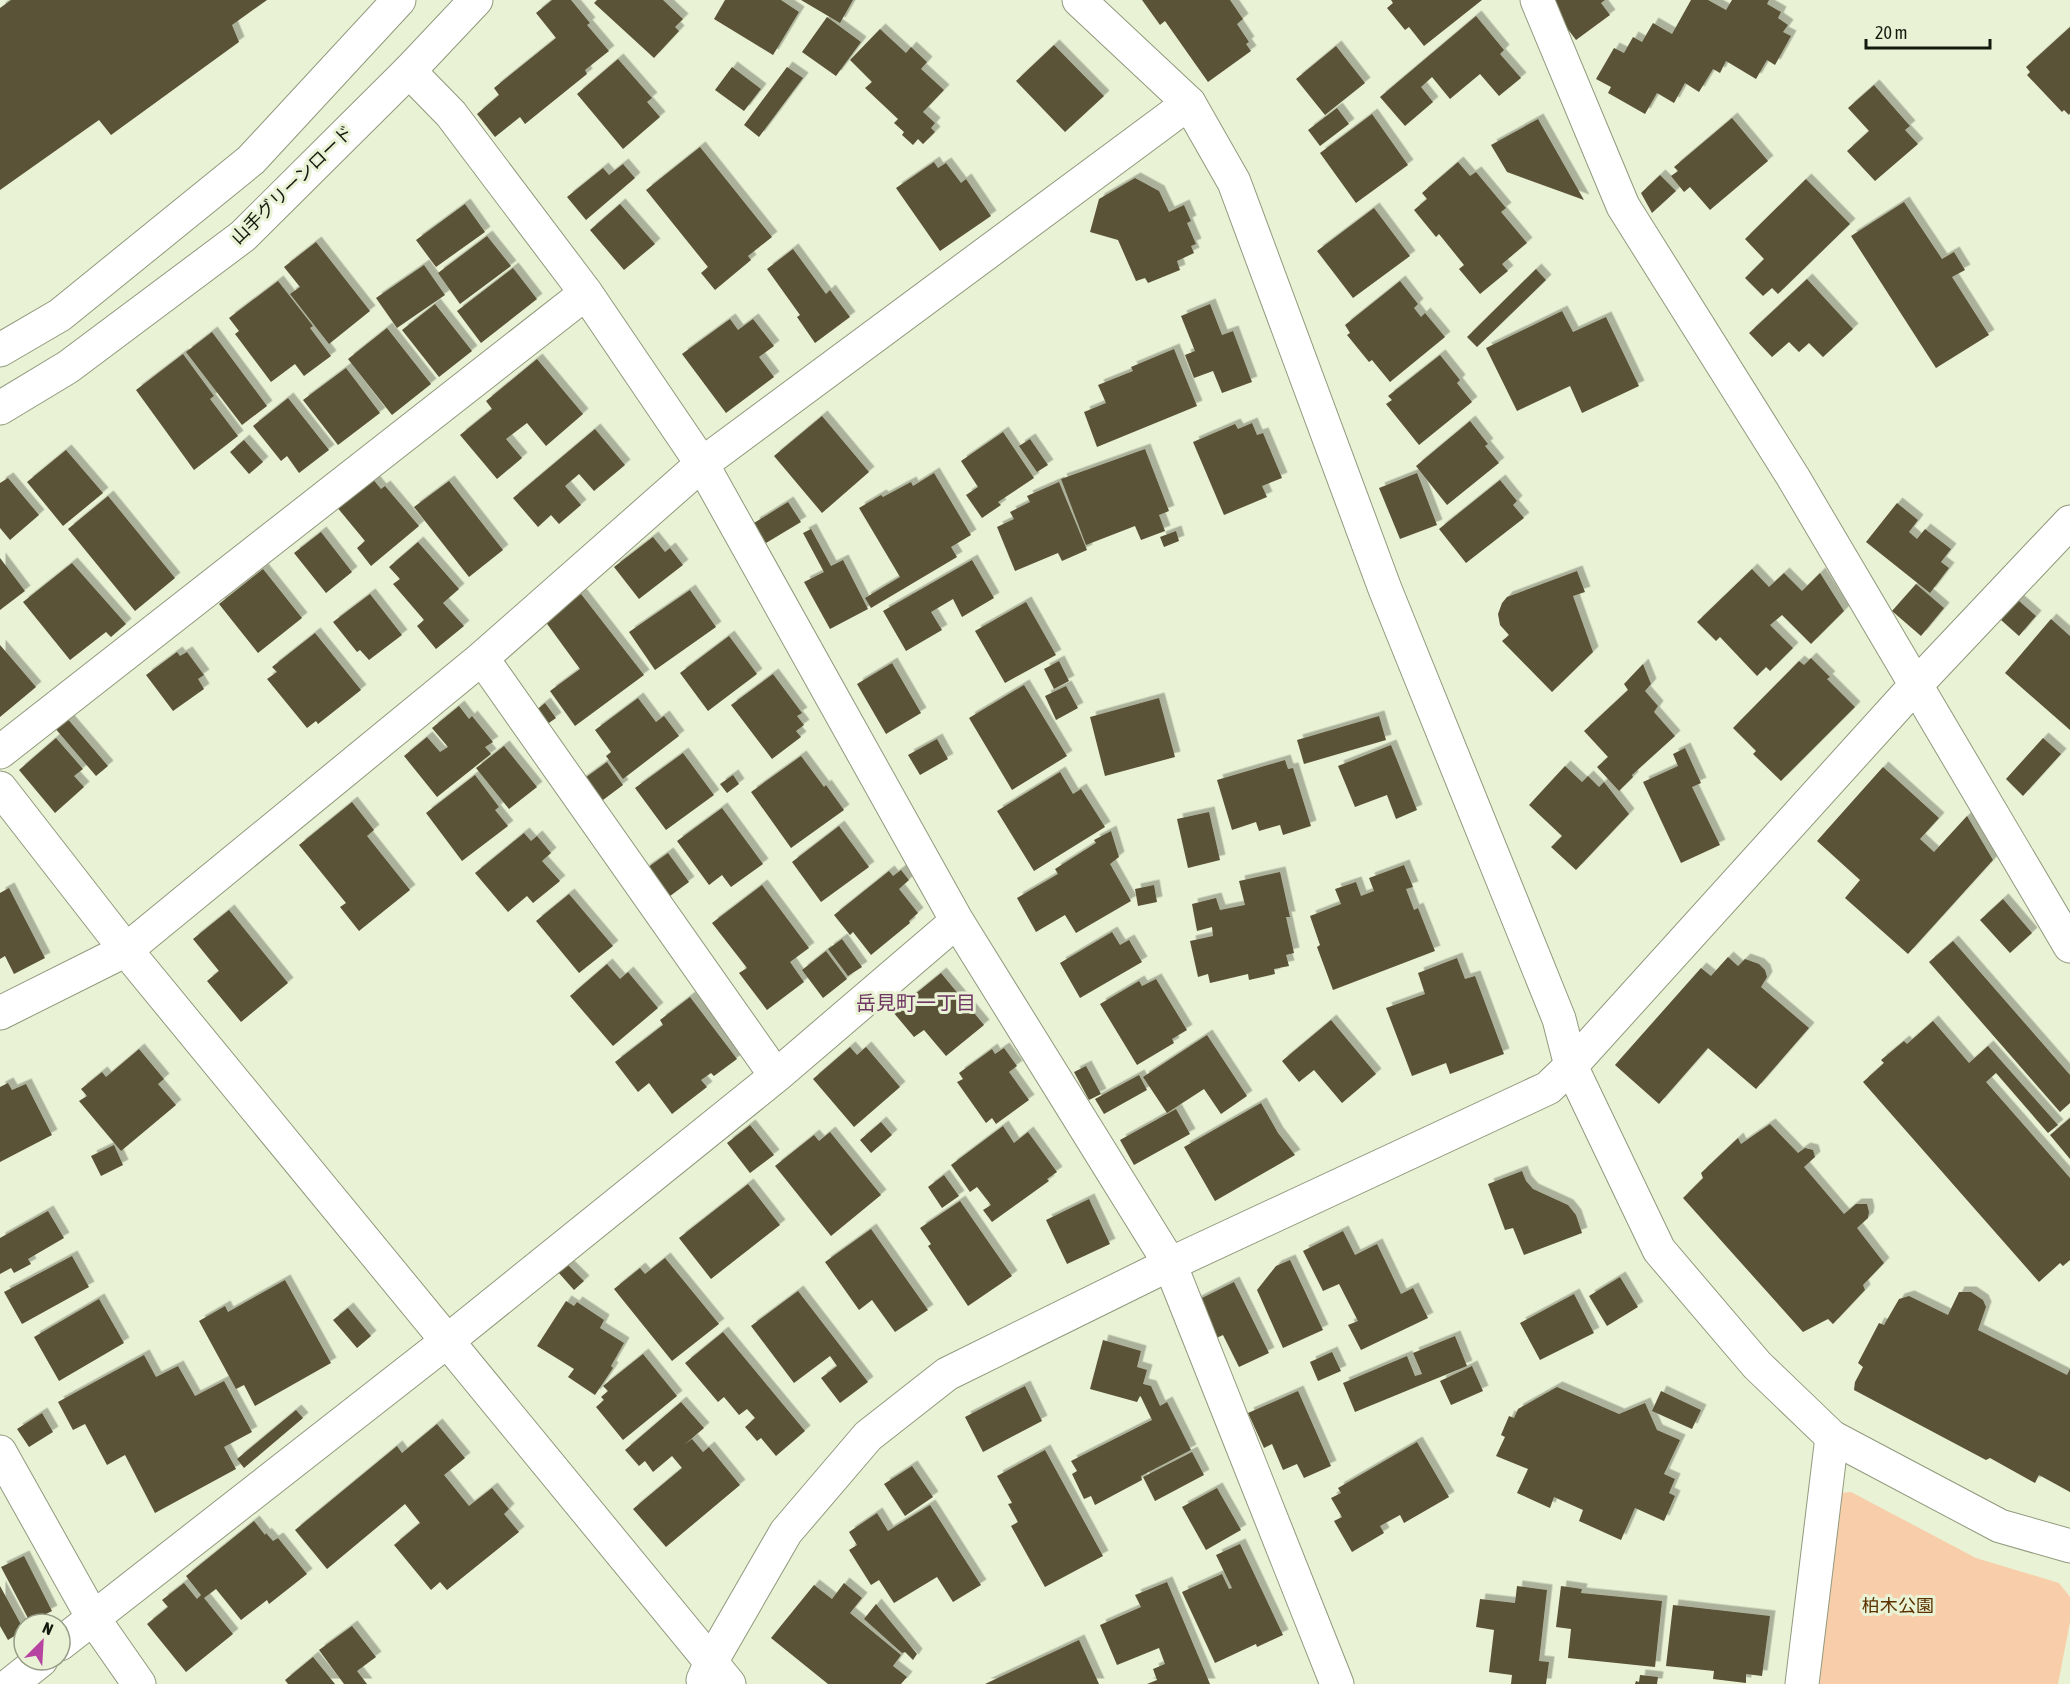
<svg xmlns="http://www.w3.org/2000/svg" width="2070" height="1684" font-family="'Asap Condensed','Noto Sans JP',sans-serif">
<defs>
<filter id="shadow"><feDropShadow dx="5.5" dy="-5.5" stdDeviation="0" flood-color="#0004"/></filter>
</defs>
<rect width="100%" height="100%" fill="#e9f2d4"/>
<path fill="#f8ceaa" d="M1851 1492 1976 1558 2059 1583 2070 1597V1622L2058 1684H1811L1831 1494Z"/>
<path fill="#5a5238" filter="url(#shadow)" d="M11 0H267L232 25 239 42 111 135 99 120 0 190V8Z
M552 0H571L590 23 587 25 609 51 585 70 587 74 525 124 520 117 495 137 477 114 499 95 494 88 556 38 536 13Z
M597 0H663L683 19 675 27 679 31 654 58 594 3Z
M725 0H781L799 12 773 55 714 19Z
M801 0H853L840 23Z
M1142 0H1230L1243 19 1237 24 1249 42 1246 44 1251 51 1208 82 1165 21 1160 25Z
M1391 0H1482L1424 46 1409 27 1405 30 1387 8 1393 3Z
M1553 0H1605L1601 3 1610 15 1576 40 1548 3Z
M1691 0H1708L1726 10 1732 0H1769L1767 4 1781 12 1778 18 1788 25 1783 32 1791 36 1775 65 1767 60 1756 79 1726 61 1720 73 1713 69 1699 92 1685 83 1674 103 1657 93 1645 114 1608 93 1611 87 1596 79 1614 48 1624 53 1633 37 1642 42 1653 23 1672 34Z
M1476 16 1504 50 1500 54 1521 78 1499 96 1480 74 1450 99 1432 77 1421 87 1433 102 1405 126 1380 97Z
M827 17 861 42 836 76 802 52Z
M2070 27V113L2069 115 2064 110 2062 112 2027 75 2030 72 2026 67Z
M880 29 906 53 911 47 927 62 921 69 944 90 923 112 935 123 931 128 935 132 923 144 918 139 913 145 902 135 904 132 894 123 898 119 865 88 872 82 850 60Z
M1054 45 1104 96 1065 132 1016 81Z
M1336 46 1365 83 1325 115 1296 79Z
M618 59 652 98 647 102 660 117 623 149 577 94Z
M732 67 761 89 744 111 715 90Z
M787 67 803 78 759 137 744 125Z
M1874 85 1910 126 1905 130 1918 144 1875 181 1847 151 1869 131 1848 108Z
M1337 108 1349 124 1320 146 1308 130Z
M1372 114 1408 165 1356 203 1320 153Z
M1732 118 1768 161 1710 210 1690 187 1684 192 1671 176 1678 171 1674 167Z
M1538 119 1584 200 1507 172 1491 145Z
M700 147 772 237 748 256 751 260 715 290 701 273 708 267 646 190Z
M934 162 938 168 946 163 961 183 966 179 991 216 940 251 896 188Z
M1458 162 1470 176 1476 172 1506 208 1501 212 1527 243 1502 264 1508 271 1480 294 1459 269 1464 265 1439 234 1436 237 1414 210 1427 199 1422 193Z
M623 164 635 178 586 220 567 197 603 168 609 175Z
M1660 175 1676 191 1652 213 1641 193Z
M1135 178 1159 191 1169 212 1184 205 1191 221 1187 223 1196 244 1191 246 1194 253 1177 261 1180 270 1148 283 1145 278 1136 281 1118 240 1090 232 1099 199Z
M1806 179 1850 224 1778 294 1772 288 1763 296 1745 278 1764 259 1745 239Z
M1904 202 1942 259 1954 252 1965 270 1952 277 1989 335 1936 368 1851 236Z
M465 204 485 232 436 267 416 240Z
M620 204 655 244 624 270 590 230Z
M1374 208 1410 256 1353 298 1317 251Z
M487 236 511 266 460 304 438 273Z
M316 242 370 311 329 344 290 294 300 287 284 267Z
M793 249 826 294 830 290 850 317 815 343 797 317 800 315 767 269Z
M424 265 445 295 397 328 376 298Z
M513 268 537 299 481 343 457 311Z
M1536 269 1546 280 1477 347 1467 337Z
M1807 279 1853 329 1823 357 1809 343 1799 352 1789 342 1772 357 1749 333Z
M278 281 313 326 310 328 331 356 304 376 295 364 271 382 235 334 239 331 229 318Z
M1400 281 1418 304 1414 308 1421 317 1425 313 1445 337 1390 382 1372 360 1369 362 1347 335 1350 333 1345 325Z
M435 304 472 351 439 377 402 330Z
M1210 304 1222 335 1233 331 1252 382 1222 393 1213 371 1194 378 1185 355 1195 351 1181 316Z
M1562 311 1573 332 1606 317 1639 386 1582 413 1570 386 1517 411 1486 348Z
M730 319 738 330 753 319 774 346 759 357 774 377 726 413 682 354Z
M387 328 431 384 392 415 348 359Z
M212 332 267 406 242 425 186 352Z
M1174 349 1197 406 1097 447 1084 412 1106 403 1098 385 1133 371 1131 367Z
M183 354 214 396 210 399 238 436 194 470 136 390Z
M1440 355 1460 380 1457 383 1472 402 1419 445 1386 404 1392 400 1388 396Z
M537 359 583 414 546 446 527 423 506 439 522 458 497 479 460 435 492 409 486 401Z
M346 368 380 413 338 445 303 400Z
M288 398 329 450 299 473 287 456 281 461 253 426Z
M822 416 869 472 822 513 774 456Z
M1470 421 1488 444 1485 446 1499 463 1447 505 1416 466Z
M1252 423 1257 435 1263 433 1282 478 1262 486 1267 497 1224 515 1193 442 1235 424 1238 429Z
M595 429 625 465 594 491 579 474 565 486 581 505 559 524 551 515 538 527 513 498Z
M1003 432 1034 478 998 502 1001 505 982 518 966 495 978 487 961 461Z
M1030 439 1048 465 1037 472 1019 446Z
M244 440 263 462 249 474 230 452Z
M1145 449 1169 511 1159 515 1165 531 1141 540 1135 526 1086 545 1061 479Z
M66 450 103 493 63 526 27 482Z
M934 473 971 535 951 547 957 557 871 608 865 598 900 577 859 508 881 495 883 497 911 482 913 486Z
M1417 473 1437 525 1400 539 1379 488Z
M371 477 381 489 385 486 419 526 371 566 357 548 365 541 336 506Z
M8 478 39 515 10 540 0 528V483Z
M1500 480 1517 501 1513 505 1524 518 1466 563 1439 529Z
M449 481 503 550 469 577 414 507Z
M1059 482 1087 550 1062 561 1058 553 1015 571 997 527 1014 519 1010 512 1030 502 1027 496Z
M108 496 175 578 135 611 68 529Z
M788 502 801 522 766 543 754 523Z
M1897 503 1918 520 1909 532 1917 539 1925 529 1951 549 1941 562 1949 568 1930 593 1866 542Z
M811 529 831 566 843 560 868 609 830 629 804 582 824 572 803 533Z
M1176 531 1179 541 1164 547 1160 537Z
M321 532 352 572 326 593 294 553Z
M653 537 665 552 670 548 683 565 639 599 614 567Z
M418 542 459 589 443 603 464 626 436 649 417 626 424 620 393 584 400 579 389 567Z
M0 558 25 591 0 610Z
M972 560 994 598 962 617 953 599 931 612 942 630 906 651 883 611Z
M72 563 126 624 111 637 106 632 70 660 23 602Z
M263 569 302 618 258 653 219 604Z
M1752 569 1769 587 1784 573 1802 591 1820 573 1844 611 1811 644 1782 615 1770 625 1793 648 1770 671 1766 667 1757 676 1720 637 1716 641 1697 622Z
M1577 571 1585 592 1573 596 1593 652 1552 692 1502 641 1509 635 1500 625 1498 614 1502 603 1507 597Z
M1916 584 1944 608 1921 636 1892 611Z
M690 590 716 627 655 670 629 632Z
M370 594 402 635 369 660 360 650 357 652 333 622Z
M581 594 644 675 575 726 550 691 580 669 545 621Z
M2018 600 2036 616 2019 636 2001 620Z
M1026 602 1056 655 1005 683 975 631Z
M2051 619 2070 636V730L2005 673Z
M315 633 361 690 318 724 316 721 307 728 267 679 277 672 272 667Z
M729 636 757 674 708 711 680 673Z
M0 645 36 687 0 717Z
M177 652 180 656 187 652 204 675 198 679 204 689 173 711 146 675Z
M1811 658 1830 677 1827 679 1855 707 1781 781 1753 754 1756 751 1733 728 1799 661 1804 665Z
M1059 661 1069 681 1054 689 1044 669Z
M892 663 921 713 886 734 857 684Z
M1643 664 1651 684 1645 691 1658 706 1654 712 1675 736 1632 775 1633 777 1619 791 1597 767 1608 757 1584 731 1628 690 1624 684Z
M773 674 802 713 797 716 804 725 796 731 801 737 772 759 731 705Z
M1024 685 1067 756 1012 790 969 718Z
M1066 686 1078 708 1056 720 1045 696Z
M638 698 656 722 664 716 679 736 623 779 606 756 611 752 595 730Z
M1159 698 1175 757 1105 776 1090 717Z
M545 703 556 718 546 725 535 711Z
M459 706 469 719 472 716 493 742 485 747 491 754 437 797 404 756 427 737 440 752 448 747 432 728Z
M1379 716 1386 740 1304 764 1297 740Z
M66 717 108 766 96 776 54 727Z
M56 738 83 769 74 776 84 787 55 813 19 770Z
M2043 738 2061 754 2023 796 2006 779Z
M937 739 948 759 920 775 908 755Z
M1391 745 1417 810 1396 819 1387 795 1355 807 1338 766Z
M504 746 537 787 509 809 476 768Z
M1685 748 1701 783 1692 787 1720 845 1681 863 1643 782 1678 766 1673 754Z
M683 753 714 795 666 830 635 788Z
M801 756 824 787 826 785 844 810 791 848 751 792Z
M1285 760 1288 769 1293 768 1311 826 1283 835 1280 825 1259 831 1256 822 1232 830 1217 780Z
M607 762 623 785 595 806 578 783Z
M1565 766 1582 782 1588 776 1599 787 1604 782 1629 814 1576 870 1551 847 1562 836 1529 805Z
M1883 767 1939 818 1920 839 1934 852 1967 816 1993 860 1908 954 1845 898 1860 880 1817 841Z
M1060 772 1073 794 1081 789 1105 827 1034 871 997 811Z
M475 775 499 807 495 810 508 826 462 861 426 813Z
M733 775 739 784 727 793 720 784Z
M352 802 374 830 367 836 410 890 359 931 340 907 346 903 299 845Z
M722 808 763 864 731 887 722 875 709 885 677 841Z
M1209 812 1220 860 1188 868 1177 819Z
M839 826 869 867 821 902 792 862Z
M1111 831 1119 857 1110 864 1131 901 1076 933 1065 915 1036 932 1017 898 1058 874 1055 869 1096 843 1094 840Z
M524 833 531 841 537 836 551 853 542 861 560 881 533 903 527 896 508 912 475 873Z
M668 853 689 882 666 899 644 870Z
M1404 865 1413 887 1406 889 1414 910 1418 908 1435 951 1333 990 1317 947 1320 945 1310 916 1341 904 1335 889 1356 882 1361 896 1374 891 1369 878Z
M901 870 909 880 899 889 918 913 909 921 910 923 871 955 853 932 850 935 834 915 889 871 893 876Z
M1280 872 1290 917H1286L1294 953 1286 955 1289 966 1274 969 1275 974 1249 980 1248 974 1210 983 1208 974 1198 977 1190 941 1213 936 1212 927 1197 931 1192 904 1216 898 1220 910 1245 905 1239 881Z
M762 885 809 948 790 962 804 982 767 1010 739 973 747 968 712 923Z
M1154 885 1157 902 1138 906 1135 889Z
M9 888 45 958 14 974 5 956 0 959V893Z
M569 894 613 946 579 973 536 921Z
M2003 899 2032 933 2010 953 1980 920Z
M229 910 288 983 241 1022 207 981 219 971 193 939Z
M1112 932 1120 945 1129 940 1142 962 1080 998 1060 963Z
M842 939 862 967 848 976 828 949Z
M1953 941 2070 1075V1103L2060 1112 1929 962Z
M826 951 847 979 823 998 802 970Z
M1728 957 1738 966 1745 959 1759 964 1765 970 1767 977 1761 987 1809 1028 1756 1089 1708 1048 1659 1104 1615 1065 1701 968 1711 976Z
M1457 958 1465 979 1475 976 1504 1054 1450 1074 1446 1063 1412 1076 1386 1008 1425 994 1418 973Z
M607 964 620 979 628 972 658 1008 613 1046 570 996Z
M941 973 984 1025 946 1056 924 1030 914 1037 893 1012Z
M1156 979 1187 1030 1172 1039 1174 1043 1137 1065 1100 1004 1139 981 1142 986Z
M690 997 737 1059 714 1076 711 1073 701 1080 707 1087 672 1114 649 1083 638 1092 615 1062 663 1025 660 1020Z
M1331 1020 1376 1074 1342 1103 1314 1070 1299 1082 1282 1061Z
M1933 1021 1969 1063 1988 1046 2058 1125 2048 1133 1996 1073 1986 1082 2070 1178V1260L2063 1266 2060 1263 2039 1282 1863 1082 1884 1063 1881 1060 1904 1041 1907 1044Z
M1207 1035 1247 1096 1221 1114 1204 1089 1167 1113 1143 1077Z
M850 1047 857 1055 866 1047 900 1087 854 1127 813 1079Z
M1004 1048 1017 1066 1009 1072 1029 1100 996 1124 992 1118 986 1123 957 1082 963 1079 959 1073 992 1049 995 1054Z
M139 1049 164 1079 158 1084 176 1105 121 1151 79 1101 87 1096 81 1089 102 1072 106 1077Z
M1086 1066 1101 1094 1089 1100 1074 1072Z
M1139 1075 1147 1090 1104 1114 1095 1099Z
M8 1083 12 1090 26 1084 52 1135 0 1162V1087Z
M1261 1103 1278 1133 1295 1155 1215 1201 1184 1147Z
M1176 1109 1190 1134 1134 1165 1120 1140Z
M2070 1118V1159L2050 1135Z
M881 1122 892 1135 871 1153 860 1140Z
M1770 1124 1798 1153 1805 1148 1813 1150 1815 1157 1804 1167 1844 1214 1856 1204H1867L1869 1212 1868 1218 1857 1228 1884 1263 1863 1285 1865 1290 1833 1324 1828 1319 1803 1332 1683 1198 1703 1178 1701 1173 1738 1138 1741 1144Z
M750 1125 774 1155 750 1173 727 1143Z
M1003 1126 1014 1143 1028 1132 1057 1172 1047 1179 1049 1181 992 1222 983 1210 991 1205 977 1187 970 1192 951 1165Z
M830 1132 881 1195 831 1236 775 1166 814 1135 819 1141Z
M114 1145 123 1165 101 1176 91 1156Z
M1522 1171 1526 1181 1533 1189 1568 1205 1576 1215 1582 1233 1524 1255 1513 1228 1505 1230 1488 1184Z
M944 1175 959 1196 942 1208 928 1187Z
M748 1184 780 1225 711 1279 679 1238Z
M1089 1199 1110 1244 1067 1264 1046 1220Z
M960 1201 1012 1276 968 1306 928 1246 931 1244 920 1228Z
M48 1211 64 1238 28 1259 31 1264 14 1273 11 1268 0 1274V1238Z
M871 1229 928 1310 895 1332 872 1300 859 1310 825 1262Z
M1343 1231 1355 1255 1377 1244 1401 1294 1413 1288 1428 1318 1361 1350 1348 1325 1358 1321 1339 1284 1323 1291 1303 1251Z
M72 1256 89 1287 22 1324 4 1292Z
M665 1258 719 1324 672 1361 614 1289 640 1268 645 1274Z
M1290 1260 1323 1330 1283 1348 1257 1290 1276 1266Z
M567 1264 584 1281 574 1290 558 1272Z
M1620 1277 1638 1307 1607 1326 1589 1296Z
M285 1280 331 1363 255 1406 244 1385 236 1389 199 1321 225 1306 228 1312Z
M1234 1282 1269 1353 1239 1367 1223 1335 1206 1343 1188 1305Z
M798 1291 868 1382 840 1403 821 1378 837 1366 830 1356 794 1383 751 1326Z
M1959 1292H1971L1983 1300 1986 1307 1978 1330 2067 1375 2070 1369V1492L2039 1475 2035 1483 1990 1458 1986 1460 1854 1390 1855 1382 1863 1367 1858 1363 1879 1323 1884 1325 1899 1299 1909 1296 1948 1315Z
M1574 1294 1594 1333 1540 1360 1520 1323Z
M99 1299 124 1343 59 1381 34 1337Z
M566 1301 574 1306 577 1302 604 1320 600 1328 624 1343 611 1366 613 1368 595 1395 568 1377 574 1369 537 1346Z
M348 1308 371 1336 357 1348 333 1320Z
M723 1332 805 1431 776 1456 761 1438 757 1441 745 1427 755 1418 747 1409 739 1415 724 1397 718 1402 685 1363Z
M1455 1336 1467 1366 1355 1412 1343 1383 1407 1356 1415 1376 1422 1374 1413 1353Z
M1103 1340 1141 1351 1137 1367 1147 1370 1143 1384 1151 1386 1160 1406 1167 1402 1191 1450 1141 1476 1142 1480 1095 1505 1091 1496 1084 1499 1072 1474 1077 1471 1071 1461 1152 1420 1141 1397 1140 1396 1137 1402 1090 1389Z
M1332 1352 1341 1371 1318 1381 1310 1362Z
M643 1354 677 1396 623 1440 596 1407 604 1400 601 1397 608 1391 603 1386Z
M144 1355 156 1377 178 1366 195 1396 224 1381 252 1432 224 1447 236 1469 155 1513 125 1455 107 1465 85 1424 73 1430 58 1402Z
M1472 1366 1483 1391 1451 1405 1440 1381Z
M1025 1386 1042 1421 983 1452 965 1417Z
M1557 1387 1619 1414 1645 1403 1657 1430 1680 1440 1664 1474 1675 1479 1669 1493 1675 1496 1664 1521 1635 1508 1621 1540 1579 1521 1583 1510 1554 1497 1550 1508 1517 1493 1528 1469 1496 1456 1505 1437 1501 1435 1509 1416 1514 1418 1518 1409Z
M1298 1391 1331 1466 1304 1478 1297 1464 1283 1470 1272 1444 1264 1448 1248 1413Z
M1661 1391 1701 1410 1692 1429 1652 1411Z
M681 1402 704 1428 684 1445 692 1439 703 1452 709 1447 740 1485 666 1547 633 1509 682 1468 672 1456 653 1472 645 1461 639 1466 625 1450Z
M296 1410 303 1418 244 1468 237 1459Z
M42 1413 53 1432 29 1447 17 1429Z
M437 1424 465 1458 444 1475 469 1506 492 1488 509 1509 504 1514 519 1532 447 1590 440 1582 431 1590 394 1545 420 1523 405 1504 327 1569 295 1530 397 1446 402 1453Z
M1417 1442 1449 1497 1404 1523 1400 1515 1380 1526 1384 1533 1352 1552 1334 1521 1342 1517 1331 1498 1341 1493 1338 1488Z
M1045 1450 1103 1556 1045 1587 1011 1526 1018 1522 1008 1504 1012 1503 997 1476Z
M1192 1452 1204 1475 1155 1501 1143 1477Z
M912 1466 933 1497 905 1516 884 1484Z
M1217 1488 1241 1530 1206 1550 1182 1507Z
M930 1505 981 1585 953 1602 937 1577 894 1603 879 1580 871 1585 849 1550 857 1545 849 1532 877 1513 888 1531Z
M254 1521 265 1535 266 1533 273 1541 278 1538 307 1574 269 1604 267 1600 241 1620 216 1589 204 1598 233 1634 186 1672 147 1624 168 1607 162 1600 184 1583 197 1599 201 1595 186 1576Z
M1240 1544 1283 1635 1257 1647 1256 1644 1215 1663 1182 1592 1222 1574 1229 1589 1232 1588 1216 1555Z
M24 1556 52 1611 30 1622 1 1567Z
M1167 1582 1210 1684H1147L1157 1680 1153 1669 1165 1664 1159 1648 1117 1665 1100 1625 1141 1607 1135 1595Z
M844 1583 862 1598 850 1613 901 1655 893 1666 907 1677 901 1684H828L771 1638 814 1585 832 1599Z
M0 1586 24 1630 8 1640 0 1626Z
M1517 1586 1547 1590 1539 1661 1549 1662 1546 1684H1511L1512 1675 1489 1672 1494 1630 1476 1627 1480 1599 1515 1603Z
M1561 1586 1582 1589 1581 1593 1662 1601 1655 1667 1568 1658 1571 1629 1556 1627Z
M876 1604 917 1654 913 1660 905 1652 902 1653 864 1619Z
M1673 1605 1770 1616 1762 1676 1746 1674V1683L1713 1679 1714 1671 1666 1666Z
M352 1626 376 1657 357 1671 367 1684H344L319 1650Z
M1079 1640 1099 1684H985Z
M313 1657 335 1684H288L285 1680Z
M1640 1675 1658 1677 1657 1684H1635L1636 1681 1639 1682Z"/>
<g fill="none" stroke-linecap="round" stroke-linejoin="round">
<defs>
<path id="street" d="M1537 0 1623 206 1793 477 2070 946
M409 71 451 114 586 293 702 464 957 921 1170 1264 1337 1684
M482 658 776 1076
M0 752 586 293
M0 1013 126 950 482 658 702 464 1189 103
M1571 1066 1915 686 2070 522
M0 1452 93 1618 139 1684
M60 1644 446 1342 776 1076 957 921
M11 1684 41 1660
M1802 1684 1832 1437"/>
<path id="secondary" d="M1079 0 1189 103 1234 182 1385 589 1559 1019 1571 1066 1659 1250 1757 1365 1832 1437 2000 1526 2070 1546
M0 350 60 315 251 160 399 0
M0 408 68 367 243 236 409 71 476 0
M0 788 126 950 729 1684
M703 1680 711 1662 786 1532 868 1436 947 1374 1170 1264 1548 1088 1571 1066"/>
</defs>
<use href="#street" stroke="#91997d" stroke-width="35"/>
<use href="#secondary" stroke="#91997d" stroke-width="35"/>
<use href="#street" stroke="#fff" stroke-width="33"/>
<use href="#secondary" stroke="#fff" stroke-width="33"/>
</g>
<g text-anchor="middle" stroke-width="6" stroke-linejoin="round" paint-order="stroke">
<g font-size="18" fill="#16190e" stroke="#e9f2d4">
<text transform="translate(292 185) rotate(-44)" y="6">山手グリーンロード</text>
</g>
<g font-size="18" fill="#5b3100" stroke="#e9f2d4">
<text x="1898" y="1612">柏木公園</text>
</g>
<g font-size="20" fill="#6f3663" stroke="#e9f2d4">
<text x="916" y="1010">岳見町一丁目</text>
</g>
</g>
<g transform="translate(42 1642) rotate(24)"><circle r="28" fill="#e9f2d4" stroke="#959b85" stroke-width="1.5"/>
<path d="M0-4.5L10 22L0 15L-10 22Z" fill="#b644a0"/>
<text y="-9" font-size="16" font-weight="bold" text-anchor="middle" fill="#16190e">N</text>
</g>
<path d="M1866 39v9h124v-9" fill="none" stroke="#16190e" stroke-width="3"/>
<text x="1875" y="39" font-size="18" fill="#16190e" stroke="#e9f2d4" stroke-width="4.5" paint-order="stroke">20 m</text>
</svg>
